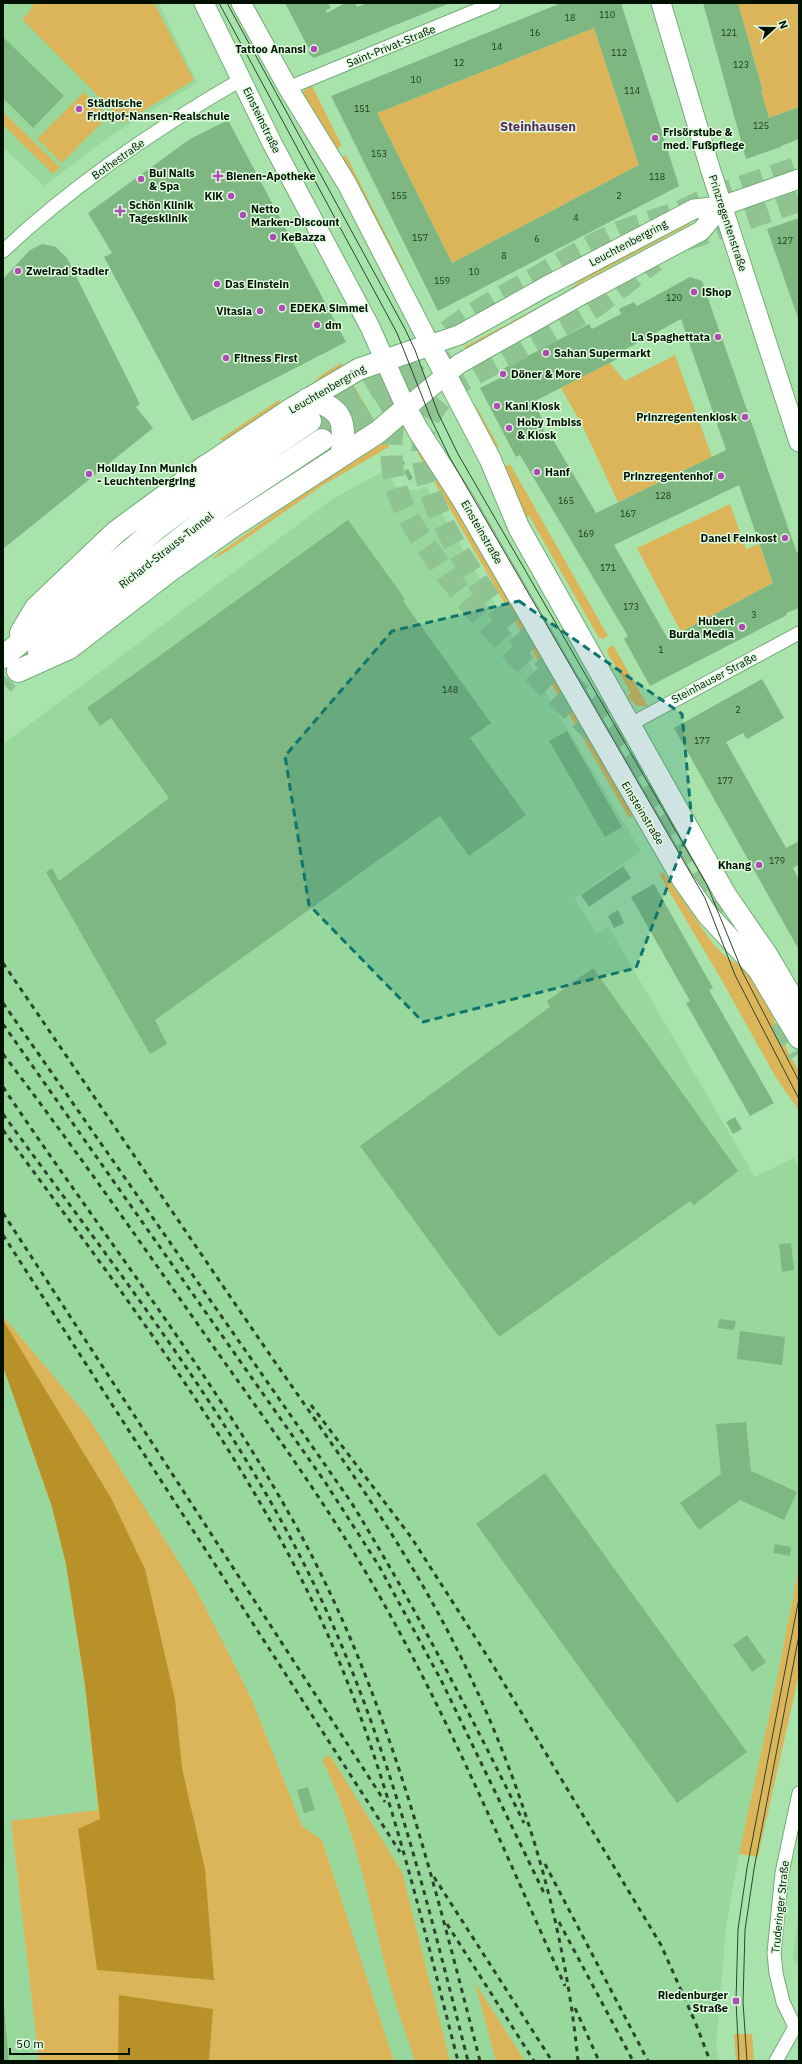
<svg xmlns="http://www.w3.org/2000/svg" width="802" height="2064" font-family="'IBM Plex Sans',sans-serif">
<rect width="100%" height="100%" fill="#a8e3ac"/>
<path fill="#99d89d" d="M3 3H159L197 83 112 135 44 186 3 147Z
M387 469 396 487 417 491 426 486 552 703 641 851 574 899 597 933 608 926 755 1177 794 1158 799 1166V1565L778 1675 739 1854 726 1928 716 2049 720 2061H394L322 1840 302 1826 252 1700 88 1417 3 1316V744L331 500Z
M3 1366 52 1507 66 1564 85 1685 98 1811 11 1821 39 2061H3Z
M799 1909V1967L793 1959Z"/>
<path fill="#dcb55b" d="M34 3H154L194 80 121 124 120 118 22 19 28 14Z
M738 3H799V107L769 118 761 91 763 90Z
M594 28 639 165 452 263 377 113Z
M311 84 342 146 337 149 302 93Z
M84 92 108 116 62 163 37 139Z
M3 112 60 167 53 174 3 125Z
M346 155 403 268H397L343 165V157Z
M690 221V224L580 283 574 291 466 350 464 347 569 291 585 275Z
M675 355 712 457 618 502 582 425 561 388 609 362 625 381Z
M341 363 345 369 320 384 317 378Z
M377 376 382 377 395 404 386 412 367 377Z
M352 382 374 420 362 429C358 425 359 419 357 414 353 405 346 398 338 392Z
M279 400 283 406 230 441 219 440Z
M476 406 499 447H493L472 408Z
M305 411 333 414V445L329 449Z
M386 441 389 447 323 485 228 551 213 559 215 556 300 496Z
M421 449 456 506 634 815 629 818 417 452Z
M510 464 608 636 603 639 599 638 529 516 525 518 503 468Z
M730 504 746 549 759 544 773 583 681 632 637 548Z
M613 645 648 706H637L627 696 631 693 607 652 608 648Z
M663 872 714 945 727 958 743 967 765 999 788 1052 799 1071V1111L775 1076 721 979 659 874Z
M3 1316 88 1417 197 1591 252 1700 302 1826 322 1840 394 2061H39L11 1821 98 1810 85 1685 66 1564 52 1507 3 1366Z
M799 1565V1674L758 1857 739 1854 778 1675Z
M330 1755 402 1872 450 2061H415C406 2033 395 2005 388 1977 370 1906 355 1826 322 1760Z
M475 1983 525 2061H496Z
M734 2034H752L754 2061H736Z"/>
<path fill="#b99129" d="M3 1320 111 1498 145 1569 175 1699 182 1768 205 1869 214 1980 97 1970 78 1829 100 1819 85 1685 66 1564 52 1507 3 1366Z
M119 1995 213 2009 209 2061H118Z"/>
<path fill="#7fb783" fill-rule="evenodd" d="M285 3H328L331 8 326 10 327 13 345 3H356L357 7 367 3H450L314 58 309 54V49Z
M561 3H621L679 186 438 311 331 96ZM594 28 639 165 452 263 377 113Z
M703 3H738L763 91H761L769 118 799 107V139L781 146V147L746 159Z
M3 37 64 96 33 128 3 98Z
M228 120 346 342 192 421 104 257 112 253 88 213 190 139Z
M799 218V321L767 229Z
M42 244 56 247 67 258 140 404 136 407 153 428 3 549V279L30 250Z
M690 277 702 281 797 553 799 552V608L786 613 787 615 650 686 624 639 628 636 520 455 516 457 480 388 500 378 497 372 589 324 592 329 621 314 619 309 634 302 637 306ZM681 319 726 450 596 513 552 438 550 440 544 431 540 422 543 420 536 407 540 405 537 400 619 358 617 354ZM739 485 773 583 668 639 614 545Z
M402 458 405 464 390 473 386 467Z
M408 469 413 478 409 481 404 471Z
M348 520 400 592 405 600 403 601 491 723 470 738 526 815 469 856 440 816 155 1020 167 1044 150 1054 46 872 52 868 59 881 169 798 111 718 100 726 87 708Z
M762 679 784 718 747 739 743 733 726 742 786 848 799 841V864L793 868 799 880V950L674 728Z
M567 731 622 827 605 837 549 741Z
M623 866 631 878 589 907 581 895Z
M654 884 713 988 709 990 774 1103 750 1116 686 1003 690 1001 631 897Z
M618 910 624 923 614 928 608 916Z
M593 968 738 1171 694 1205 690 1201 499 1337 360 1146 550 1007 547 1001Z
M735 1117 742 1129 733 1134 726 1122Z
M791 1243 794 1270 782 1272 779 1244Z
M719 1319 736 1321 734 1330 718 1328Z
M740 1331 785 1337 782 1365 737 1359Z
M746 1422 751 1471 797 1492 784 1520 740 1500 699 1530 680 1503 721 1474 716 1424Z
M545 1473 747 1752 677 1803 476 1524Z
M775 1544 791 1547 790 1556 773 1553Z
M747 1635 766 1662 752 1672 733 1645Z
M308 1787 315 1810 304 1813 297 1790Z
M3 2008H4L9 2061H3Z"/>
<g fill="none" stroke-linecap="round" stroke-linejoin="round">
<path stroke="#8fc392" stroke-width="22" stroke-dasharray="22 11" stroke-linecap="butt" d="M681 211 711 197 799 167
M685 240 799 201
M310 421 410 365
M322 440 458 358
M3 684 8 679
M596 734C542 683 489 631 444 571 426 546 408 522 398 493 390 468 390 444 394 418 397 396 405 373 420 356 443 329 491 302 523 285 553 268 587 246 619 232 638 225 657 219 677 213
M622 763 644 790 717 915
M647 768C639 757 630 745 621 735 600 710 573 688 550 664 537 651 521 639 509 624 474 580 409 488 425 429 430 411 442 398 456 385L596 306 655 261
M780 1022 799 1054"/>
<defs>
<path id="street" d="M288 88 494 3
M3 251C74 184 157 128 242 79
M629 725 799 633
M795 2027 783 2002 776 1973 774 1953 782 1873 799 1793
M776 2061 795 2027"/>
<path id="secondary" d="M204 3 272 143 370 327 406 408 459 364 583 294 701 231 722 206
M241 3 288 88 347 184 430 345 459 335 545 287 694 209 722 206 799 179
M661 3 710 168 799 442"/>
<path id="primary" d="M406 408 418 430 463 500 683 880 707 914 758 969 799 1038
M206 466 291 409 359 369 430 345 490 459 519 528 725 894 767 955 799 1009"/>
<path id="highway" d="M308 399C344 408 345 421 342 454
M21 633 36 608 116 532 206 466
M39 653 112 592 221 507 322 440
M3 657 157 528 208 490 310 421
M18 671 69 648 169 571 233 526 378 432 406 408"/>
</defs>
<use href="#street" stroke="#73ab77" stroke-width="15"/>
<use href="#secondary" stroke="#73ab77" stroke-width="21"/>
<use href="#primary" stroke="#73ab77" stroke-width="23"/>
<use href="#highway" stroke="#73ab77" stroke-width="24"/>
<use href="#street" stroke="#fff" stroke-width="13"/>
<use href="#secondary" stroke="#fff" stroke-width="19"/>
<use href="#primary" stroke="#fff" stroke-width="21"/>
<use href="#highway" stroke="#fff" stroke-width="22"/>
<path stroke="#2b462d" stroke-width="1" d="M219 3 397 333 431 419 450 458 705 898 735 975 799 1099
M227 3 405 329 415 350 438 413 458 454 707 885 743 973 799 1081
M739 2061 736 2001 738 1929 747 1868 799 1598
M747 2061 743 2002 745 1930 754 1869 799 1635"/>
<path stroke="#2b462d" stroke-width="3" stroke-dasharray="5 5" stroke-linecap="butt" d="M3 963C87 1086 171 1210 255 1333 320 1428 390 1522 444 1624 516 1760 563 1908 578 2061
M3 1003 351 1502C415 1606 470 1714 524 1823
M3 1024 325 1482 379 1566 441 1680 545 1895
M3 1054C74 1147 141 1243 208 1339 262 1415 317 1490 365 1571 443 1703 502 1846 565 1986
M3 1087C101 1233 211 1372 296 1526 388 1693 433 1878 480 2061
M3 1114C112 1264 229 1411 311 1578 386 1731 426 1896 468 2061
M3 1130C119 1289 241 1445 323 1624 386 1763 420 1914 458 2061
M3 1213 385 1802
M3 1235 400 1852
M311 1405 411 1537 491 1662 661 1945 696 2024 710 2061
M545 1864 648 2061
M434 1877 552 2061
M559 1922 633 2061
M447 1924 534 2061
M575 2008 599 2061"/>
</g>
<path fill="#0f766e" fill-opacity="0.2" stroke="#0f766e" stroke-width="3" stroke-dasharray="8 5" stroke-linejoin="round" d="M519 601 682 714 692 823 636 968 423 1022 309 905 285 756 392 631Z"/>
<g fill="#af4cb3" stroke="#defbdf" stroke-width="1.5">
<circle cx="314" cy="49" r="4"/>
<circle cx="79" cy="109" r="4"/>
<circle cx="655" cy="138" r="4"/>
<path d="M216 170h4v4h4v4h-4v4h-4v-4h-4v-4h4z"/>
<circle cx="141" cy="179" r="4"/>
<circle cx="231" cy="196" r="4"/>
<path d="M118 205h4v4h4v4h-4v4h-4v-4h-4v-4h4z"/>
<circle cx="243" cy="215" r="4"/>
<circle cx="273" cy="237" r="4"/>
<circle cx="18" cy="271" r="4"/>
<circle cx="217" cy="284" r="4"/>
<circle cx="694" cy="292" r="4"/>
<circle cx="282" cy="308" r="4"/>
<circle cx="260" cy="311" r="4"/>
<circle cx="317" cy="325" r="4"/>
<circle cx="718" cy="337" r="4"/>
<circle cx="546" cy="353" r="4"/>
<circle cx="226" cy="358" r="4"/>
<circle cx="503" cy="374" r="4"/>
<circle cx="497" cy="406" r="4"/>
<circle cx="745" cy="417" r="4"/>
<circle cx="509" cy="428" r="4"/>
<circle cx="537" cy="472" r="4"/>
<circle cx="89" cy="474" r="4"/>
<circle cx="721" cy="476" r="4"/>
<circle cx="785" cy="538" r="4"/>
<circle cx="742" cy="627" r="4"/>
<circle cx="759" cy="865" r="4"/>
<rect x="732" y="1997" width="8" height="8" rx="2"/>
</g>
<g text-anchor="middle" stroke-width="3" stroke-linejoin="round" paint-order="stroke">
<g font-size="9" fill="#203a22">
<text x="607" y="18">110</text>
<text x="570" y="21">18</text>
<text x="535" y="36">16</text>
<text x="729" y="36">121</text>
<text x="497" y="50">14</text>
<text x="619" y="56">112</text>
<text x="459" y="66">12</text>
<text x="741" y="68">123</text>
<text x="416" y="83">10</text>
<text x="632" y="94">114</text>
<text x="362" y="112">151</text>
<text x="761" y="129">125</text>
<text x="379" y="157">153</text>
<text x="657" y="180">118</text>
<text x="399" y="199">155</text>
<text x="619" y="199">2</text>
<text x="576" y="221">4</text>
<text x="420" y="241">157</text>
<text x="537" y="242">6</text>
<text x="785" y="244">127</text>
<text x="504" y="259">8</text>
<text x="474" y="275">10</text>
<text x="442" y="284">159</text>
<text x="674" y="301">120</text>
<text x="663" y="499">128</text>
<text x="566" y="504">165</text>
<text x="628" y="517">167</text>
<text x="586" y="537">169</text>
<text x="608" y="571">171</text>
<text x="631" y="610">173</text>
<text x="754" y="618">3</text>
<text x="661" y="653">1</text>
<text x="450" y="693">148</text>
<text x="738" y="713">2</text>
<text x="702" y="744">177</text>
<text x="725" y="784">177</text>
<text x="777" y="864">179</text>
</g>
<g font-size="11" fill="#001001" stroke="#defbdf">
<text transform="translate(391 46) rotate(-22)" y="4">Saint-Privat-Straße</text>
<text transform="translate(262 120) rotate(64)" y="4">Einsteinstraße</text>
<text transform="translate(118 159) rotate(-35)" y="4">Bothestraße</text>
<text transform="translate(728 223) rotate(72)" y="4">Prinzregentenstraße</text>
<text transform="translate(628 243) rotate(-28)" y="4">Leuchtenbergring</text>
<text transform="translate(327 389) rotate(-30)" y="4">Leuchtenbergring</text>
<text transform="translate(482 532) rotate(60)" y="4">Einsteinstraße</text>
<text transform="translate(166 550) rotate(-38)" y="4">Richard-Strauss-Tunnel</text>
<text transform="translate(714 678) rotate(-28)" y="4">Steinhauser Straße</text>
<text transform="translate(643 813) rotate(59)" y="4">Einsteinstraße</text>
<text transform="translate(780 1907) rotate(-84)" y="4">Truderinger Straße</text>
</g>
<g font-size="11" font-weight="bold" fill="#001001" stroke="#defbdf" text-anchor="start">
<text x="306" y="53" text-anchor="end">Tattoo Anansi</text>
<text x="87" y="107">Städtische<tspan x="87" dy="13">Fridtjof-Nansen-Realschule</tspan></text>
<text x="663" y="136">Frisörstube &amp;<tspan x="663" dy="13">med. Fußpflege</tspan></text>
<text x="149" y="177">Bui Nails<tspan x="149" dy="13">&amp; Spa</tspan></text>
<text x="226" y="180">Bienen-Apotheke</text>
<text x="223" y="200" text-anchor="end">KiK</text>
<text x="129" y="209">Schön Klinik<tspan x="129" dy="13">Tagesklinik</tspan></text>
<text x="251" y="213">Netto<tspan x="251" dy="13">Marken-Discount</tspan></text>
<text x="281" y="241">KeBazza</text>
<text x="26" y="275">Zweirad Stadler</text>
<text x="225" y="288">Das Einstein</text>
<text x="702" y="296">iShop</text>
<text x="290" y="312">EDEKA Simmel</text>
<text x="252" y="315" text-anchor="end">Vitasia</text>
<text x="325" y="329">dm</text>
<text x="710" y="341" text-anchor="end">La Spaghettata</text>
<text x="554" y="357">Sahan Supermarkt</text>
<text x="234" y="362">Fitness First</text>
<text x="511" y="378">Döner &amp; More</text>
<text x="505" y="410">Kani Kiosk</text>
<text x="737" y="421" text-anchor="end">Prinzregentenkiosk</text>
<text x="517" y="426">Hoby Imbiss<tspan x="517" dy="13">&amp; Kiosk</tspan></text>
<text x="97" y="472">Holiday Inn Munich<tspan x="97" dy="13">- Leuchtenbergring</tspan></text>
<text x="545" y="476">Hanf</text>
<text x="713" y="480" text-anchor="end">Prinzregentenhof</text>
<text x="777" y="542" text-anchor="end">Danel Feinkost</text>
<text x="734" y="625" text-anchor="end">Hubert<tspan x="734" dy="13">Burda Media</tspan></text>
<text x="751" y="869" text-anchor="end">Khang</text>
<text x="728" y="1999" text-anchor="end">Riedenburger<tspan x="728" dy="13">Straße</tspan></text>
</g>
<g font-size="13" font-weight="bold" fill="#572758" stroke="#defbdf">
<text x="538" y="131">Steinhausen</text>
</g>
</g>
<rect width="802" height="2064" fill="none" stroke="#001001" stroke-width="8"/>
<g transform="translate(774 28) rotate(69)" stroke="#defbdf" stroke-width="3" paint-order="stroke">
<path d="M0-3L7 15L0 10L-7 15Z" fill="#001001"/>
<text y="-6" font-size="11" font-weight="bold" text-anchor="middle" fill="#001001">N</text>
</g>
<path d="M10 2048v6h119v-6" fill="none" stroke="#001001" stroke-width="2"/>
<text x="16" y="2048" font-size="12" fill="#001001" stroke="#defbdf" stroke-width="3" paint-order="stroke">50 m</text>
</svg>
